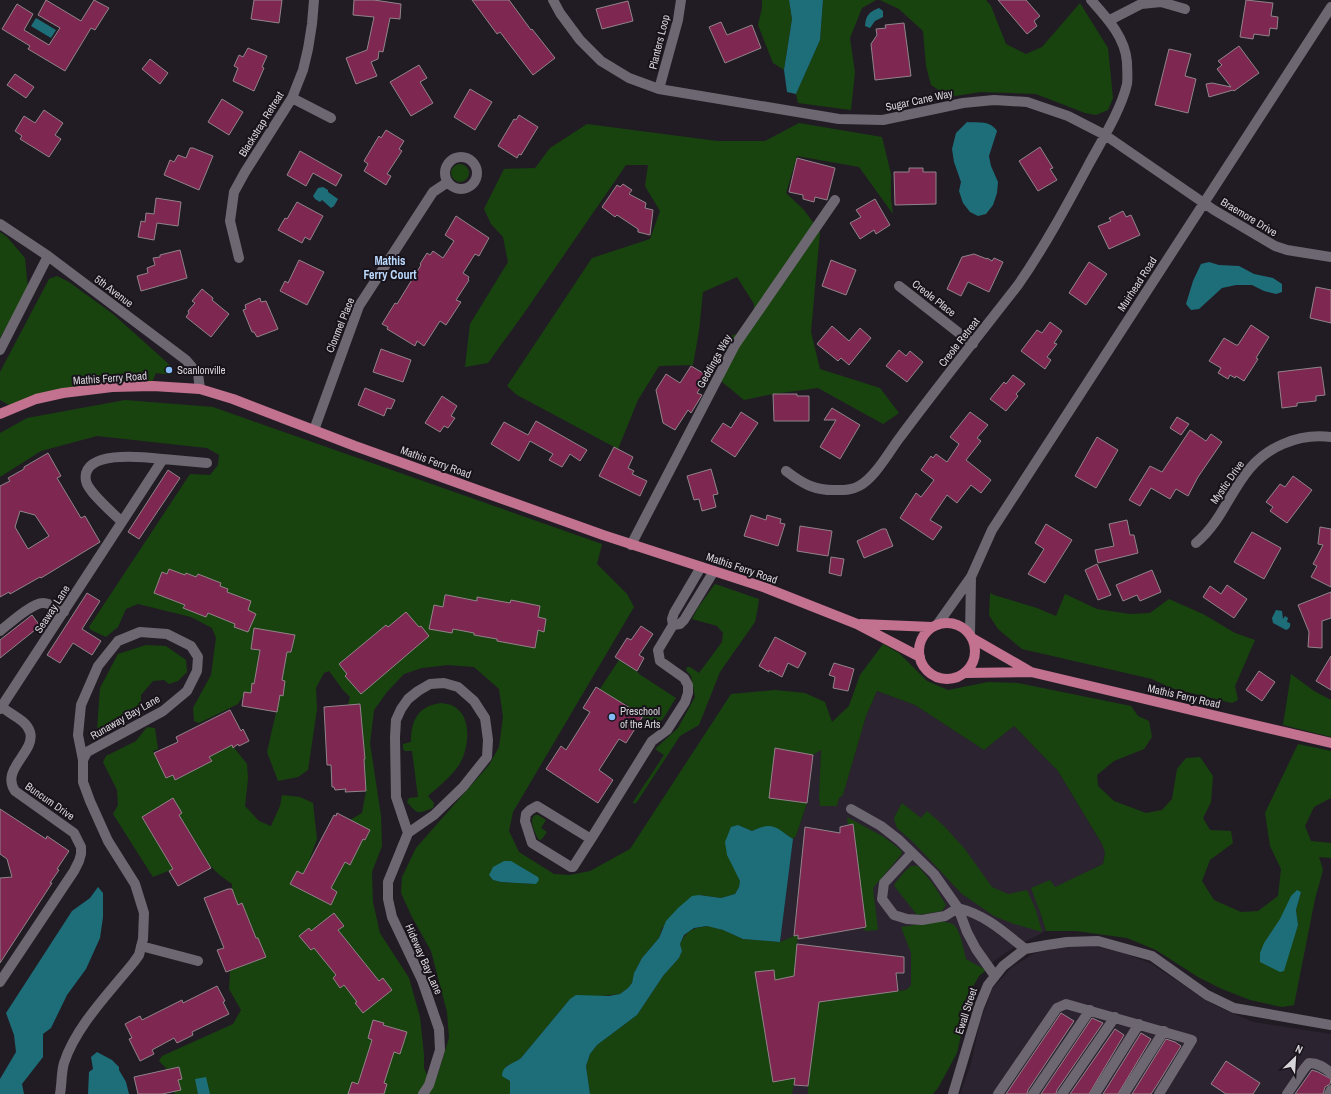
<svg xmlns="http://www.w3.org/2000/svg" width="1331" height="1094" font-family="'Archivo Narrow',sans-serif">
<rect width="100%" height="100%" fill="#211c24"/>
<path fill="#2b2330" d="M877 691 915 705 984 750 1014 726 1058 771 1102 844 1105 853 1103 864 1055 888 1049 880 1040 912 1046 931 1013 948 995 960 986 970 973 964 963 957 912 953 911 985 906 990 898 991 808 1086V1094H792L794 1078 773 1082 755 972 774 970 775 980 794 936 780 942 793 839 796 836 807 804 769 798 775 748 813 755 821 749 819 796 820 806 837 805 839 798 843 795 866 716Z
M1086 944 1120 952 1150 963 1214 1005 1253 1022 1331 1034V1094H960L971 1063 980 1022 992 989 1012 967 1035 953 1062 947Z"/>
<path fill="#18430e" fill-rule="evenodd" d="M762 0H789L792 19 784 70 773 63 758 25 762 8Z
M823 0H876L862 8 850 38 855 72 851 110 798 103 796 94 820 40Z
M880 0H986L991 6 1006 44 1026 54 1042 47 1080 3 1108 48 1113 98 1108 110 1096 115 1085 113 1036 94 980 92 949 97 931 85 926 66 923 31 899 9Z
M799 123 882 137 891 174V199L893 214 859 167 797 156 786 193 804 210 820 232 811 332 820 369 880 388 899 413 883 424 818 388 773 394 744 400 721 381 728 337 753 328 754 304 737 277 703 292 699 331 693 365 659 366 638 400 618 449 517 395 507 386 592 258 650 239 660 211 645 186 648 165H626L522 316 488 363 465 367 470 324 508 262 503 237 491 224 484 209 504 169 535 168 550 148 587 124 717 141H765Z
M451 173a9 9 0 1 1 18 0a9 9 0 1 1-18 0Z
M0 232 7 237 25 258 28 289 0 338Z
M57 276 69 282 113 314 172 367 171 375 156 373 153 380 150 383 9 405 0 400V372L49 279Z
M125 400 213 407 602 544 597 564 627 594 634 607 513 812 509 831 519 852 554 874 570 875 590 871 630 849 731 694 775 690 805 693 825 702 832 722 849 706 860 675 883 644 899 653 927 681 948 690 988 682 1018 683 1131 706 1138 716 1149 721 1152 737 1144 749 1114 761 1097 775 1098 786 1114 801 1146 813 1162 810 1172 799 1177 769 1186 758 1200 757 1213 776 1211 802 1203 818 1210 830 1231 831 1233 843 1210 860 1202 881 1214 900 1241 912 1258 911 1278 896 1281 869 1270 846 1265 813 1298 744 1331 751V798L1314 807 1305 826 1311 841 1331 843V858L1319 857 1323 870 1315 899 1294 1005 1282 1007 1250 1000 1222 989 1198 977 1156 950 1127 938 1076 931H1046L1040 912 1031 888 1050 880 1055 887 1103 864 1105 853 1102 844 1058 771 1014 726 984 750 915 705 877 691 866 716 843 795 839 798 837 806H820L819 796 821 750 813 755 775 748 769 798 807 803 796 836 793 839 786 834 759 828 752 831 738 825 736 872 740 881 739 887 735 894 721 898 699 895 662 928 659 938 642 958 634 973 632 983 628 988 620 994 570 999 521 1058 513 1063 506 1066V1079L510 1081V1094H175L174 1091 181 1090 178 1080 182 1079 179 1067 167 1069 159 1061 162 1056 233 1024 241 1010 229 989 230 971 266 957 258 938 252 940 256 937 242 903 238 905 232 889V884C216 873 211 868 202 852L198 854 199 847 182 820 176 817 182 813 173 799 142 817 173 869 153 877 113 814 118 805 117 790 103 762 106 756 136 741 147 727 155 728 158 749 153 751 166 778 173 775 175 780 211 761 209 757 232 745 247 764 248 779 245 806 259 821 271 826 280 806 282 795 300 797 313 803 317 839 308 864 307 876 290 884 331 905 337 892 331 888 359 836 366 840 370 831 350 820 362 813 366 791 359 760 365 759 360 713H361V704L348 705 350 697 343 690 329 671 324 673 316 688 317 709 308 770 298 777 278 781 267 752 280 695H283L285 681 282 680 287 652H292L294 635 265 630 253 635 251 649 260 650 252 693 245 692 238 704 199 723 194 721 193 708 211 675 216 638 212 628 191 617 138 604 126 609 118 627 106 637 91 630 89 627 190 474 210 475 218 465 219 455 207 448 97 436 41 451 0 477V433L27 418ZM448 665 474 667 499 689 503 717 499 747 489 765 416 848 402 877 401 893 412 917 431 951 447 1012 449 1038 437 1077H428L424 1068V1055L420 1017 409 978 380 933 373 902 372 872 382 846 381 816 370 743 374 710 387 692 404 674 422 668ZM489 875 536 884 501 882 493 880ZM1301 892 1296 910 1298 925 1291 943 1260 953C1270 931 1286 912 1301 892Z
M715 584 759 599 758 607 755 622 720 672 699 725 680 736 637 802 634 804 633 802 664 755 655 749 678 728 695 697 691 676 686 670 687 667H690L699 673 722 642 723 633 717 626 692 619 697 609Z
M990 593 994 595 1037 608 1056 616 1065 594 1097 609 1130 614 1150 613 1169 599 1203 614 1235 633 1255 640 1235 686 1238 700 1232 703 1171 688 1152 679 1022 649 998 629 989 615Z
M146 645 166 646 186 660 187 672 178 681 169 684 164 680 153 681 141 695V711L106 732 102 733 97 730 100 688 118 654Z
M619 660 639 673V674L676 698C671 705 667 714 662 720 654 728 635 712 628 707V705L622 702 621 703 600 689Z
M1291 674 1314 691 1331 700V737L1283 725Z
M441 703C445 704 450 704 453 706 473 716 469 749 459 765 451 777 439 786 428 796L434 803 433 808C416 814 419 815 407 802L409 798 418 797 412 751H405L403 749V744L411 742C411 720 418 706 441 703Z
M902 803 921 818 927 811 944 826 964 848 992 887 1008 894 1027 890 1036 910 1042 932 1014 924 994 916 962 894 914 843 897 828 894 819 895 816Z
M535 815H538L546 820 541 828 547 832 542 839 539 840C535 833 528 820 535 815Z
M847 817 884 837 902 851 901 855 873 888 878 930 865 931 864 928 866 927 853 824 848 825Z
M911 866H918L933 884 946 905 942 911 917 915 895 887 894 885C899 878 905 870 911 866Z
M940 921C945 922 952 922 955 926 961 933 964 951 966 959L986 970 979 976 971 990 957 1053 938 1088 933 1094H808V1086L819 1002 906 990 911 985V953L901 927Z
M708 926 723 930 743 939 780 942 794 936 798 935 794 976 775 980 774 970 755 972 773 1081 795 1078 792 1094H590L586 1066 590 1054 597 1045 637 1015 663 976 679 958 682 951 680 944C687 930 693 928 708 926Z"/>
<path fill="#1d6e79" d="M789 0H823L820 40 796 94 787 92 784 70 792 19Z
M879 8 883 11V17L875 21 870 28 865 26C866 15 869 12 879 8Z
M36 18 56 30 51 38 31 26Z
M967 122C978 123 990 120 997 131L989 156 991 166 998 182 997 193 993 205 986 214 978 216 970 212 963 203 959 191 961 182 954 162 952 149 956 133Z
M323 187 328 190V192L338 199 334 206 331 208 322 200 320 202 315 199 313 196 318 188Z
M1209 262 1219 265 1239 266 1254 274 1273 278 1282 284V292L1276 294 1264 291 1252 285H1236L1222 288 1199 309 1191 310 1186 304 1193 281 1201 264Z
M1276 610 1282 611 1283 619 1285 616 1288 618 1287 622 1290 623C1291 627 1289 629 1286 630L1273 623 1272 618Z
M738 825 752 831C773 821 775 827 793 839L780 942 743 939 723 930 707 926 694 928 684 935 680 944 682 951 679 958 663 976 637 1015 597 1045 590 1054 586 1066 590 1094H510V1081L502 1076C502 1065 513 1064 521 1058L570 999 576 995 609 996 620 994 628 988 632 983 634 973 642 958 659 938 666 921 678 908 692 896 699 895 721 898 735 894 739 887 740 881 727 855 725 842 731 827Z
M504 861H511L538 877 539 880 536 884 501 882 493 880 489 875 493 867Z
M98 887 103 893V917L100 938 86 969 67 995 51 1028 43 1034V1057L22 1084 24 1094H0V1079L16 1052 14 1035 6 1013 72 911 90 898Z
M1297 890 1301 892 1296 910 1298 925 1284 971 1280 972 1260 962V953L1264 943 1280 919 1291 896Z
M97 1052 112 1060 119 1067V1070L126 1082 129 1094H88L89 1072 93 1069 91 1057Z
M206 1077 210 1094H198L195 1079Z"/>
<path fill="#7d2751" stroke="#918489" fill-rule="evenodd" d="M46 0 81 21 94 0 109 8 95 30 91 28 65 71 28 49 30 46 2 29 17 4 33 14 24 30 49 45 60 28 38 15Z
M254 0H282L279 23 251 19Z
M354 0H374L401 4 400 19 390 18 383 52 379 51 378 59 371 62 377 76 356 84 346 58 367 50 374 17 353 15Z
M472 0H509L531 30 532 29 555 58 533 75 500 32 497 34Z
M998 0H1026L1040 16 1034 21 1037 26 1027 34Z
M1246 0 1273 3 1271 16 1278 17 1277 29 1270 28 1269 36 1254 34 1253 39 1240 37Z
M628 1 633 21 602 29 596 9Z
M721 22 727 35 752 25 761 48 725 63 709 27Z
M904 23 911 76 875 80 871 44 877 35 876 29 886 28 885 25Z
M1239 46 1259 73 1234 91 1233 90 1209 97 1206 84 1212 83 1231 87 1217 69 1222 65 1218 61Z
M248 48 267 56 262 67 264 68 254 91 233 81 238 68 234 66 239 55 243 57Z
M1169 49 1191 54 1185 76 1196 79 1188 113 1155 105Z
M150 59 168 73 160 84 142 69Z
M419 65 427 78 420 82 433 103 411 116 390 82Z
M15 74 34 87 26 98 7 85Z
M470 89 492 102 475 130 454 117Z
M222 99 243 112 229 135 208 122Z
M44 110 63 123 55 135 61 139 49 157 20 139 22 136 15 131 24 116 35 123Z
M519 115 538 127 521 155 519 154 517 158 498 146 514 119 516 120Z
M386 130 404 141 399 149 402 151 387 174 391 176 386 185 364 171 368 164 364 161 379 136 381 138Z
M1040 147 1053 168 1050 169 1057 180 1038 191 1019 161Z
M190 148H193L213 156 199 190 164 175 170 160 174 162 178 155 186 158Z
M300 151 342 175 336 186 313 173 306 186 287 175Z
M797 158 835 168 827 200 815 197 814 202 803 199V195L789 192Z
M909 168H923V172H936V204L895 205 894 172H909Z
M623 184 632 190 629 194 646 203 645 208 653 210 650 235 638 232V229L617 215 615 217 602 207 617 185 620 187Z
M156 198 181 202 178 226 157 223 154 240 138 237 141 221 145 222 146 213 154 214Z
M875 199 890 225 876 234 874 230 860 239 850 223 861 217 856 210Z
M297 202 323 216 310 240 305 237 302 243 278 230 285 218 287 219Z
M1123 211 1126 217 1131 215 1140 235 1109 249 1098 226 1111 221 1109 218Z
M456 216 489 238 479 256 475 254 463 273 469 277 468 279 469 280 456 300 461 302 446 325 440 321 424 346 417 341 415 346 387 329 388 327 382 324 395 303 397 304 421 265 420 264 427 253 430 255 433 251 443 258 454 241 445 235Z
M180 250 187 278 141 291 137 276 148 273 147 268 155 265 153 258 160 257V255Z
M974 254 987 259V258L992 261 994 258 1003 262 989 292 968 282 961 296 947 289 962 257Z
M299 260 324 272 307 305 280 291 285 281 288 283Z
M831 260 856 270 846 295 822 286Z
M1089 262 1107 274 1086 305 1069 293Z
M1316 287 1331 290V323L1310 318Z
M202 289 213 298 212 300 229 314 211 337 186 317 189 313 188 311 195 303 192 301Z
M260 298 261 302 266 301 278 329 257 337 254 332H252L243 310 246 309 245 305Z
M1050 322 1062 331 1054 343 1057 344 1047 357 1051 360 1045 369 1021 351 1037 330 1042 333Z
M1251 325 1269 337 1256 358 1258 359 1244 381 1236 376 1235 378 1230 375 1228 379 1218 373 1221 368 1209 361 1224 338 1236 345H1238Z
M832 326 849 341 860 328 871 338 849 365 841 358 838 361 817 344Z
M381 349 411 360 403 382 373 372Z
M899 350 906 356 910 351 923 362 907 382 886 366Z
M691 366 708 376 697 393 702 395 699 400 691 413 688 410 675 430 663 423 656 390 666 374 680 383Z
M1321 367 1325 395 1316 396V401L1297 403V406L1282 408 1278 372Z
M1013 375 1025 384 1016 394 1018 396 1006 411 990 399 1004 382 1006 384Z
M365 388 395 400 391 409 387 408 384 416 358 405Z
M773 394H797V396H809V421H774Z
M442 396 457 406 451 416 455 418 448 428 444 426 440 432 425 423Z
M832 408 860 425 840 459 820 447 836 420H824Z
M741 412 758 423 735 457 711 441 723 423 731 428Z
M970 412 988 425 977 438 981 441 966 460 991 480 981 493 971 485 957 503 947 495 930 520 942 527 933 540 900 518 916 493 921 497 934 480 921 470 931 456 933 458 936 454 947 462 959 444 950 437Z
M1177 417 1189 424 1181 435 1170 428Z
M536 421 587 450 580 461 570 454 562 467 549 460 553 454 530 441 519 461 491 444 504 422 528 435Z
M1190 430 1206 441 1211 434 1222 442 1198 477 1188 496 1176 489 1170 499 1151 488 1140 506 1129 500 1150 466 1162 472Z
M1097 437 1118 450 1096 488 1075 476Z
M614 447 633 457 628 468 634 471 632 474 647 481 640 496 599 476Z
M48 453 61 476 57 478 81 518 85 516 100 542 41 578 40 577 10 594 9 592 0 597V486L10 481 8 478 24 469V467ZM20 511 35 515 49 536 28 549 15 527Z
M711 469 718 494 713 495 716 507 702 511 699 499 694 500 687 476Z
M168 470 180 478 139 539 128 532Z
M1293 476 1312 490 1287 523 1270 511 1273 507 1266 502 1280 484 1285 487Z
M751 515 766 520 767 515 781 519 780 523 785 524 778 546 744 536Z
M1127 520 1130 535H1134L1138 553 1098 563 1095 550 1114 546 1109 524Z
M1046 524 1072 540 1045 583 1028 574 1044 549 1035 543Z
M800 526 832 531 828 556 797 551Z
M1320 527 1331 529V587L1311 577 1317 566 1313 564 1323 545 1318 544Z
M882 529H886L893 546 864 558 857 541Z
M1252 532 1281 548 1264 579 1234 562Z
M831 557 844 559 841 576 829 573Z
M1097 564 1111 595 1098 600 1085 570Z
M169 569 185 575 186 573 196 577 198 574 221 583 220 586 228 589 227 592 251 601 248 610 256 614 248 632 234 627 235 624 208 613 206 617 183 608 185 605 154 593 162 572 167 574Z
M1152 570 1161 592 1140 601 1137 595 1123 601 1116 585Z
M1227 585 1247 599 1234 618 1203 597 1210 586 1221 594Z
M1331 592V618L1322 621V648L1308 647 1309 632 1298 605Z
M87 593 100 601 82 629 101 641 92 655 73 643 60 663 47 655Z
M445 595H447L477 601V597L510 603 511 600 540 606 538 617 546 619 544 632 538 630 535 648 497 641V639L474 635V633L453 629 452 633 429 629 434 605 443 607Z
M406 612 419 627 421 626 429 636 361 694 345 676 347 674 339 664 386 625 388 627Z
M32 615 40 626 0 658V640Z
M641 626 653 634 639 655 644 658 637 671 615 657 627 638 631 640Z
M254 628 295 635 291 652H287L282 680 285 681 283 696 280 695 277 712 242 706 244 692 251 693 252 683 254 684 260 650 251 649Z
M775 637 806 653 798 668 788 663 782 677 769 670V672L759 666Z
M1331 656V690L1316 681Z
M834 663 854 669 848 691 833 688 835 677 829 675Z
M1259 671 1275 682 1262 701 1246 690Z
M596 687 643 716 626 743 619 739 599 770 613 780 598 803 546 769 561 746 566 750 590 712 583 708Z
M360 704 365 759H364L366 791 345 792 346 789 335 790 334 787H332L331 765H327L324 707Z
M230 710 241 731 243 729 249 741 239 746 238 744 233 748 232 745 209 757 212 761 175 780 173 775 166 778 154 753 178 742 176 737Z
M775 748 813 755 807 803 769 798Z
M173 798 182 813 179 815 211 868 178 886 169 871 173 869 142 817Z
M0 809 46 839 47 836 69 851 57 869 59 870 50 883H52L0 963V878L12 877 7 859 0 854Z
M337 813 370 830 365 840 363 839 350 865 345 862 331 888 337 892 331 905 290 884 297 871 303 874 334 815 336 816Z
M853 824 866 927 798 939V935L794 936 805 827 840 833V827Z
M228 889H232L238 905 242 903 256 938H258L266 957 226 972 217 950 224 948 204 898Z
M334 913 344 926 338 930 379 981 383 978 392 990 363 1013 355 1003 357 1002 344 985 340 988 333 978 336 975 314 948 311 950 299 936 309 928 311 931Z
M797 944 904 957V973H896L898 991 819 1002 808 1086 794 1085 795 1078 773 1082 755 972 774 970 775 980 794 976Z
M217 986 225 1001 223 1002 229 1014 192 1032 193 1035 177 1043 174 1038 152 1050 154 1054 140 1061 129 1039 132 1038 125 1024 140 1016 142 1020 182 1000 183 1003Z
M1061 1013 1074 1021 1028 1090 1027 1094H1006Z
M1092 1018 1103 1023 1057 1090 1056 1094H1041Z
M373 1020 384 1023 383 1025 407 1032 400 1054 394 1052 384 1083 387 1084 384 1094H348L352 1082 358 1084 372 1040 368 1038Z
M1115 1029 1124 1035 1089 1094H1070Z
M1141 1033 1151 1039 1118 1094H1103Z
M1166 1039 1175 1042 1181 1046 1157 1085 1151 1094H1132Z
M1226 1061 1260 1083 1253 1094H1226L1211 1084Z
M179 1067 182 1079 178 1080 181 1090 162 1094H138L134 1077Z
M1312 1070 1318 1072 1331 1079 1330 1084 1325 1087 1323 1094H1295Z"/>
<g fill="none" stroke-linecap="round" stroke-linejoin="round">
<path stroke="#6d6771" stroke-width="10" d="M553 0 560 13 580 40 601 61 629 78 659 89 839 119 883 120 963 103 994 100 1027 102 1068 116 1105 135 1214 210 1275 246 1287 250 1331 257
M1110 20 1141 4 1161 2 1185 9
M659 89 678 20 681 0
M292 98 331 118
M445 173a16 16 0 1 1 32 0a16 16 0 1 1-32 0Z
M0 224 48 256 186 360 198 374 200 389
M239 258 230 221 234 192 245 172 292 98 303 70 308 49 312 24 314 0
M899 286 973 344
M0 350 48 256
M314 430 359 306 433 192 448 182
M163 459 207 463
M786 471C803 484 815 491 838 490 845 490 852 490 859 486 875 478 890 450 901 436 939 385 979 335 1018 285 1045 246 1067 205 1089 164 1102 140 1121 110 1127 84 1128 77 1127 69 1127 62 1125 37 1107 18 1091 0
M1196 543C1232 513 1234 465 1283 444 1299 437 1315 435 1331 437
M631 545 735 345 835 200
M673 625 680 624 684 620 714 571
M937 625 971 577 992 530 1331 7
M0 631C10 623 32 603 43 603 51 603 58 609 64 612
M970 635 971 577
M0 705C8 714 26 719 30 732 36 752 0 769 15 791L74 833 81 847V854L79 861 74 871 0 982
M0 709 163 459C145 457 80 449 86 481 88 492 114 514 122 522
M851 809 881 826 899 840 934 874 958 908 967 932 976 949 995 976
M408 833 396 797 395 737 396 720 401 709 408 699 418 691 430 684 444 683 458 687 474 701 485 718 488 740 487 757 463 787 434 815 408 833 388 882V899L392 917 422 980 439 1029 440 1050 429 1085 423 1094
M591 839 573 867H571L532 843 525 821 526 814 530 810 537 806 591 839 652 741 667 730 685 702 688 693V685L684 678 660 661 658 650 673 625 672 619 674 613 701 567
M912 853 884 883 882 899 894 915 907 919 922 920 945 916 958 908C986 915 1004 932 1025 949
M141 946 198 961
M60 1094C62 1084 61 1073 64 1063 76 1026 110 992 134 962L139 955 143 939 144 913 135 884 108 841 90 801 83 782V760L78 735 81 705 98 666 118 641 140 632 167 634 191 646 198 657 197 671 187 691 163 711 87 752 83 760
M953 1094 979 1007 988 985 1003 966 1025 949 1047 945 1067 942 1098 941 1152 956 1207 995 1234 1008 1331 1025
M998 1094 1057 1008 1066 1004 1192 1040 1159 1094
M1033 1094 1090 1010
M1062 1094 1115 1017
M1095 1094 1139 1024
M1124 1094 1164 1031
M1287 1094 1304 1069 1309 1063C1318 1063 1324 1067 1331 1073
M1329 1094 1331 1090"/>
<path stroke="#c2728e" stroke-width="10" d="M0 414 36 399 63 393 112 387 153 386 200 389 233 399 355 446 603 535 766 588 857 624 920 657
M919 651a28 28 0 1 1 56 0a28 28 0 1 1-56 0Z
M861 624 932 627
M972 638 1031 672
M966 673 1031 672 1331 743"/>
</g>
<g fill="#85bbfb" stroke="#18131b" stroke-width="1.5">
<circle cx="169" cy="370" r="4"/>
<circle cx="612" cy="717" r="4"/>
</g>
<g text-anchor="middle" stroke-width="4" stroke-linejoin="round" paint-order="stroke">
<g font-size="11" fill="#d7d4d9" stroke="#18131b">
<text transform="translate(659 42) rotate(-76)" y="4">Planters Loop</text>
<text transform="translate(919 100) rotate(-12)" y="4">Sugar Cane Way</text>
<text transform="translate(261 124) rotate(-58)" y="4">Blackstrap Retreat</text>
<text transform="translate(1249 217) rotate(31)" y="4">Braemore Drive</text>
<text transform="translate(1137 284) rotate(-57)" y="4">Muirhead Road</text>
<text transform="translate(114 291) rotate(37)" y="4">5th Avenue</text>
<text transform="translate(934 298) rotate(38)" y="4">Creole Place</text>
<text transform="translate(340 325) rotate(-68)" y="4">Clonmel Place</text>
<text transform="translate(959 342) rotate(-52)" y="4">Creole Retreat</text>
<text transform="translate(714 361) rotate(-61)" y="4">Geddings Way</text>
<text transform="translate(110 378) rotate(-4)" y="4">Mathis Ferry Road</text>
<text transform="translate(436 462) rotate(20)" y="4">Mathis Ferry Road</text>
<text transform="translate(1227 482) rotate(-55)" y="4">Mystic Drive</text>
<text transform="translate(742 568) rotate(19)" y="4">Mathis Ferry Road</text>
<text transform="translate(52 609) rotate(-57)" y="4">Seaway Lane</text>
<text transform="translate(1184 696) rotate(13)" y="4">Mathis Ferry Road</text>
<text transform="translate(125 717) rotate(-30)" y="4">Runaway Bay Lane</text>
<text transform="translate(50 801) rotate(35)" y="4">Buncum Drive</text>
<text transform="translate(424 959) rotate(66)" y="4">Hideway Bay Lane</text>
<text transform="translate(966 1011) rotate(-72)" y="4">Ewall Street</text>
</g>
<g font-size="11" fill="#d7d4d9" stroke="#18131b" text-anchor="start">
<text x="177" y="374">Scanlonville</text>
<text x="620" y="715">Preschool<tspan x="620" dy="13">of the Arts</tspan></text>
</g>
<g font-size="12" font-weight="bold" fill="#bbdafe" stroke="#18131b">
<text x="390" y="265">Mathis<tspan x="390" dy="14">Ferry Court</tspan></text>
</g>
</g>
<g transform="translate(1295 1058) rotate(25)" stroke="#18131b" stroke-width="3" paint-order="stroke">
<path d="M0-3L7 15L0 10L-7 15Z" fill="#d7d4d9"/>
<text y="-6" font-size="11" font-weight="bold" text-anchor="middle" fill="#d7d4d9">N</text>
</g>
</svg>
